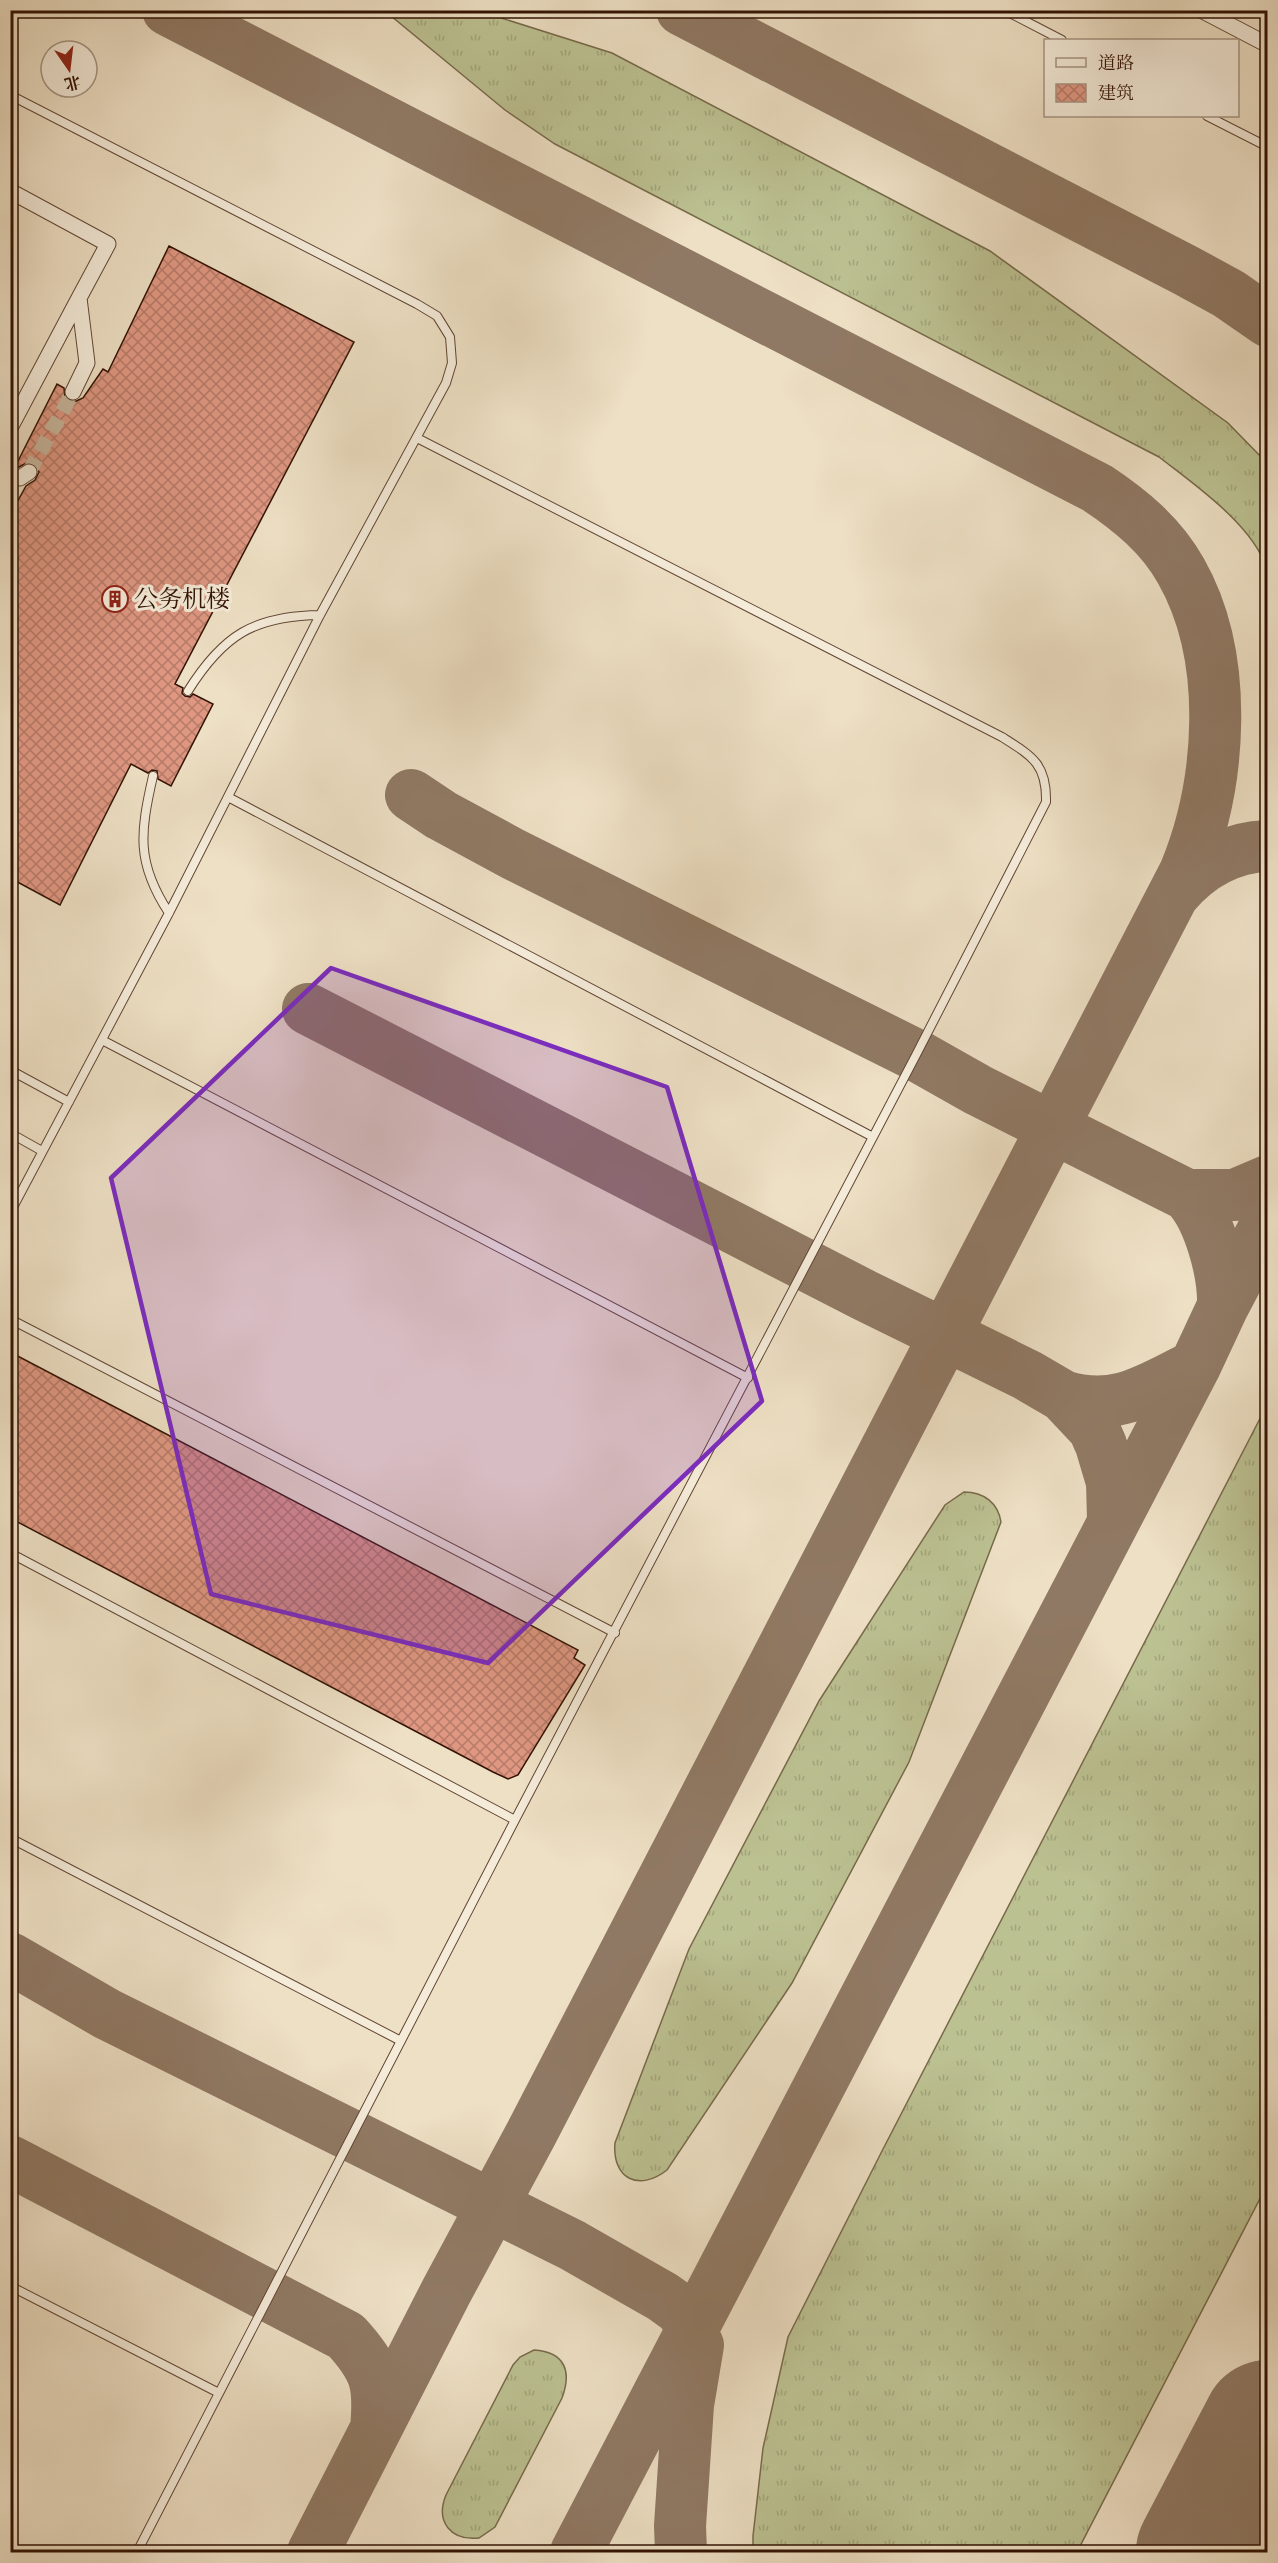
<svg xmlns="http://www.w3.org/2000/svg" width="1278" height="2563" font-family="Alegreya,'Noto Serif SC',serif">
<defs>
<pattern id="grass-tufts" width="24" height="20" patternUnits="userSpaceOnUse" patternTransform="scale(1.5)"><rect width="24" height="20" fill="#bcc192"/><path d="M3 7l-1-3M5 7V3M7 7l1-3M15 17l-1-3M17 17v-4M19 17l1-3" fill="none" stroke="#a2a57c"/></pattern>
<pattern id="building-cross-hatch" width="8" height="8" patternUnits="userSpaceOnUse" patternTransform="scale(1.5)"><rect width="8" height="8" fill="#df9782"/><path d="M0 0l8 8M0 8l8-8" fill="none" stroke="#b57a68"/></pattern>
</defs>
<rect width="100%" height="100%" fill="#eee0c5"/>
<filter id="stains"><feTurbulence type="fractalNoise" baseFrequency=".00333" numOctaves="4"/><feColorMatrix values="0 0 0 0 .2 0 0 0 0 .09 0 0 0 0 .02 0 0 0 .5 -.17"/></filter>
<radialGradient id="worn" r=".72"><stop offset=".6" stop-color="#630" stop-opacity="0"/><stop offset="1" stop-color="#630" stop-opacity=".3"/></radialGradient>
<path fill="url(#grass-tufts)" stroke="#776a4a" stroke-width="1.5" d="M385 11H479L612 53 990 251 1228 423 1267 463V569C1253 525 1195 485 1159 457L555 144 505 110Z
M1267 1405V2185L1077 2552H753V2536L763 2448 788 2337 881 2153Z
M964 1492C984 1492 998 1503 1001 1522L909 1762 792 1983 667 2170C639 2192 612 2179 615 2143L689 1949 819 1701 945 1505Z
M534 2350C565 2352 572 2371 562 2398L495 2527 479 2538C451 2541 435 2522 446 2495L513 2365 520 2357Z"/>
<g fill="none" stroke-linecap="round" stroke-linejoin="round">
<path stroke="#907964" stroke-width="52" d="M168 10 1097 488C1130 510 1161 535 1181 571 1230 657 1222 782 1185 872L531 2134 447 2290 313 2552
M682 10 1185 270 1229 294 1268 321
M411 795 441 815 513 854 916 1055 978 1090 1187 1195C1210 1219 1224 1274 1223 1306
M1174 894C1198 866 1229 847 1268 846
M308 1009 864 1295 1027 1375 1063 1396 1094 1429 1101 1445 1112 1482 1113 1520
M1187 1195H1235L1268 1181
M1063 1396C1117 1413 1149 1388 1195 1366
M10 1958 107 2014 572 2245 663 2297 681 2310 692 2328 695 2340 694 2360
M10 2161 346 2336C377 2370 380 2385 376 2429
M576 2552 1195 1366 1223 1306 1268 1221
M681 2552 680 2526 688 2405 698 2345"/>
<path stroke="#907964" stroke-width="132" d="M1202 2552 1268 2426"/>
</g>
<path fill="url(#building-cross-hatch)" stroke="#321203" stroke-width="1.5" d="M169 246 354 342 175 684 183 688 182 693 185 696 190 697 193 694 213 704 171 786 158 779 157 771 152 770 148 773 131 764 60 905 10 878V515L26 486 35 480 39 472 33 463 28 462 19 467 16 465 57 384 64 388 65 398 74 402 83 398 103 369 108 372Z
M10 1352 578 1650 574 1658 585 1665 518 1775 508 1779 493 1772 10 1518Z"/>
<g fill="none" stroke-linecap="round" stroke-linejoin="round">
<path stroke="#c8b79e" stroke-width="15" stroke-dasharray="15 8" stroke-linecap="butt" d="M29 472 73 392"/>
<defs>
<path id="lane" d="M1004 10 1062 40
M10 95 417 304 437 316 450 337 452 363 446 383 320 615 169 913 10 1213
M1207 116 1268 147
M188 691C223 635 254 616 320 615
M153 776C140 833 136 863 169 913
M228 797 873 1137
M102 1040 748 1378
M10 1070 69 1102
M10 1133 42 1151
M10 1319 615 1633
M10 1553 515 1820
M10 1838 401 2041
M10 2286 217 2392
M137 2552 515 1820 916 1055 1046 802C1047 764 1032 756 1002 737L417 438"/>
<path id="street" d="M1201 10 1268 45
M10 191 108 244 79 298
M10 428 79 298 87 363 73 392
M10 476 20 478 29 472"/>
</defs>
<use href="#lane" stroke="#614634" stroke-width="10"/>
<use href="#street" stroke="#614634" stroke-width="17"/>
<use href="#lane" stroke="#f4ebd9" stroke-width="8"/>
<use href="#street" stroke="#f4ebd9" stroke-width="15"/>
</g>
<path fill="#7b2cbf" fill-opacity="0.2" stroke="#7b2cbf" stroke-width="4.5" stroke-linejoin="round" d="M331 968 667 1087 762 1401 488 1663 211 1594 111 1178Z"/>
<defs>
<symbol id="building-ring" viewBox="-11 -11 22 22"><circle r="9.5" fill="#f4ebd9" stroke="#8f2418" stroke-width="1.5"/><path d="M-4-6H4V6H1V3H-1V6H-4ZM-2.5-4.3h1.7v1.8h-1.7ZM.8-4.3h1.7v1.8H.8ZM-2.5-1h1.7V.8h-1.7ZM.8-1h1.7V.8H.8Z" fill="#8f2418"/></symbol>
</defs>
<g fill-rule="evenodd">
<use href="#building-ring" x="100" y="584" width="30" height="30"/>
</g>
<g text-anchor="middle" stroke-width="6" stroke-linejoin="round" paint-order="stroke">
<g font-size="24" fill="#321203" stroke="#f4ebd9" text-anchor="start">
<text x="134" y="607">公务机楼</text>
</g>
</g>
<rect width="1278" height="2563" fill="none" stroke="#eee0c5" stroke-width="36"/>
<rect x="12" y="12" width="1254" height="2539" fill="none" stroke="#321203" stroke-width="3"/>
<rect x="18" y="18" width="1242" height="2527" fill="none" stroke="#321203" stroke-width="1.5"/>
<rect x="1044" y="39" width="195" height="78" fill="#f4ebd9" stroke="#a69483" stroke-width="1.5"/>
<rect x="1056" y="58" width="30" height="9" fill="#f4ebd9" stroke="#a69483" stroke-width="1.5"/>
<text x="1098" y="69" font-size="18" fill="#321203">道路</text>
<rect x="1056" y="84" width="30" height="18" fill="url(#building-cross-hatch)" stroke="#a69483" stroke-width="1.5"/>
<text x="1098" y="99" font-size="18" fill="#321203">建筑</text>
<g transform="translate(69 69) rotate(166)"><circle r="28" fill="#f4ebd9" stroke="#a69483" stroke-width="1.5"/>
<path d="M0-4.5L10 22L0 15L-10 22Z" fill="#8f2418"/>
<text y="-9" font-size="16" font-weight="bold" text-anchor="middle" fill="#321203">北</text>
</g>
<rect width="100%" height="100%" filter="url(#stains)"/>
<rect width="100%" height="100%" fill="url(#worn)"/>
</svg>
